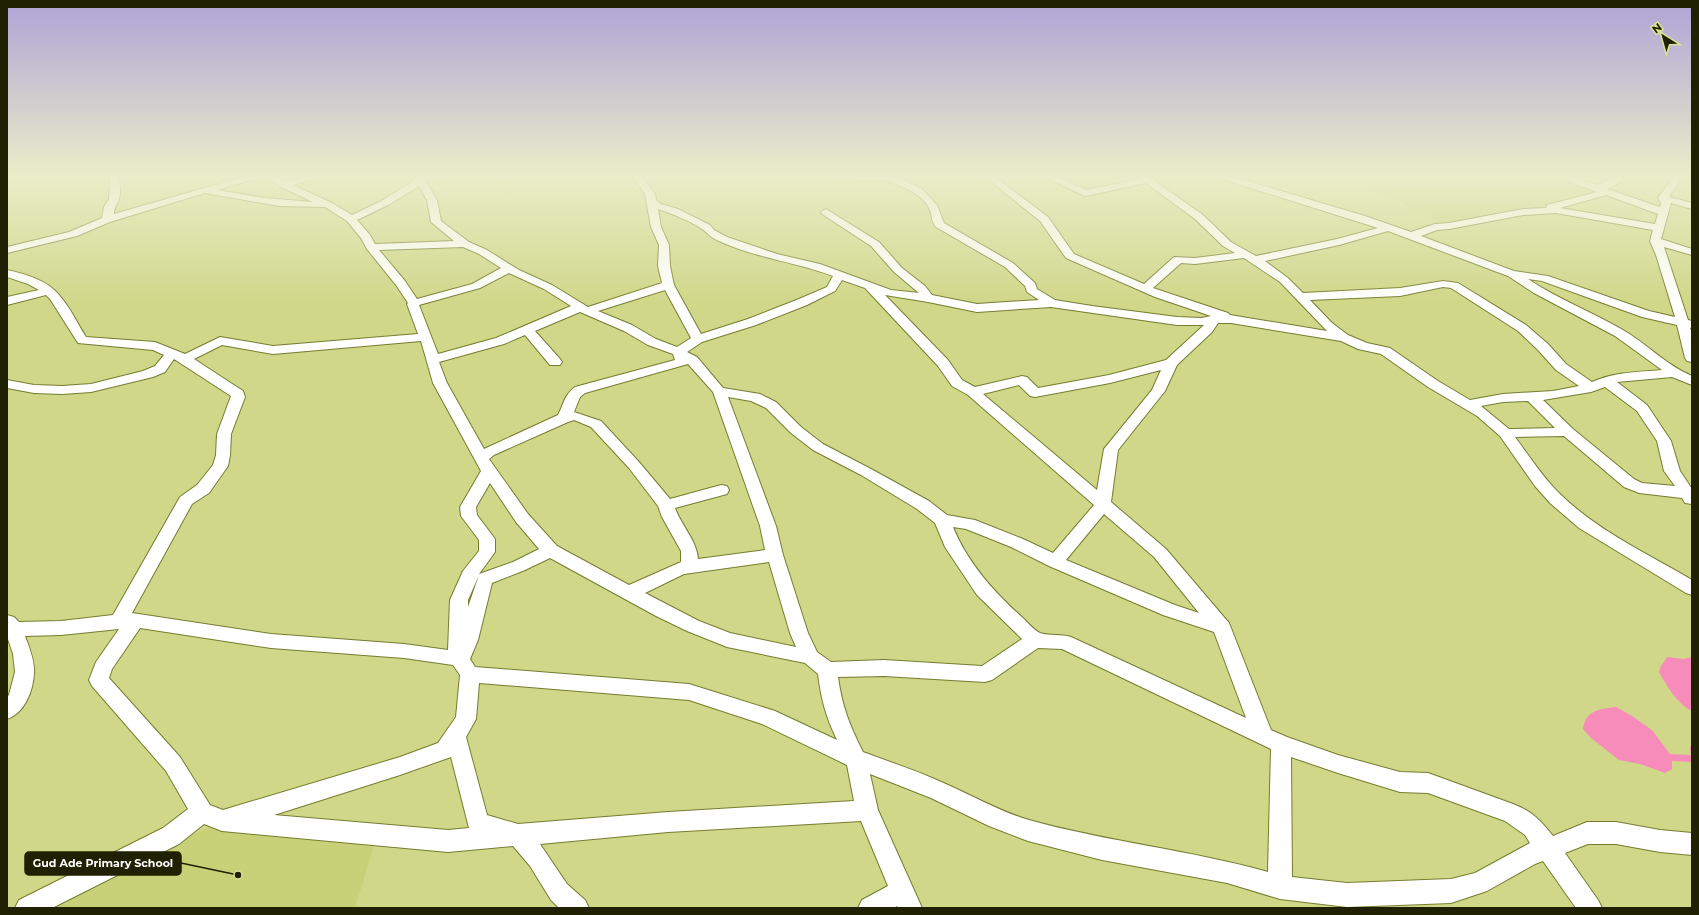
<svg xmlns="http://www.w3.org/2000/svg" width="1699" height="915" font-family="Montserrat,sans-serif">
<rect width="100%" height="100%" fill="#d0d788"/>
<path fill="#c8d078" d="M1344 176H1556L1600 192 1533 209 1444 223Z
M209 827 375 842 355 908H42Z"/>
<path fill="#f78cbb" d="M1667 657 1684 659 1692 657V711C1677 704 1667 686 1659 672L1661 666Z
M1616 707 1632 716 1652 730 1670 754 1691 755 1690 748 1692 742V762L1672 761V769L1665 773 1640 764 1619 760 1591 738 1583 729C1586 710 1599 709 1616 707Z"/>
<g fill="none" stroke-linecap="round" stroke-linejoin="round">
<defs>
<path id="minor" d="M109 176H117C120 182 121 192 119 199 117 205 114 207 114 214L246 176H260L258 178 217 190 264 198 313 202 281 187 265 176H276L285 182 307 176H320L319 178 293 185 332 203 352 215 383 200 415 180V176H443L442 178 425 180 437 200 441 221 469 242 487 250 519 270 552 285 588 307 662 283 658 266 659 245 651 227 645 194 632 176H642L655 194 656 200 661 204 678 209 710 225 714 230 727 237 777 254 820 264 891 290 919 293 894 272 871 246 822 214 821 212 826 209 879 242 902 268 925 286 932 295 977 304 1039 300 1027 292 1025 286 1005 267 936 227C932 222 932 219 931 213 927 198 909 189 896 184 891 182 886 180 881 180 871 179 854 184 847 176H889L904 180 922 189 937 205 944 223 1013 263 1035 283 1037 289 1055 300 1092 306 1177 317 1201 318 1211 316 1155 297 1066 258 1040 221 984 176H994L1048 217 1074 254 1144 284 1174 257 1195 258 1235 253 1223 246 1195 219 1146 183 1085 196 1047 178 1046 176H1057L1086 190 1140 179 1138 176H1148L1203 215 1231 242 1256 256 1337 239 1378 228 1219 178 1218 176H1231L1365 216 1411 232 1435 224 1449 223 1523 209 1546 208 1547 205 1597 192 1559 178 1558 176H1570L1598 185 1613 178 1615 176H1623L1620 182 1607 189 1660 207 1661 203 1658 198 1674 176H1683L1669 197 1692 203V209L1671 203 1661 239 1692 249V255L1664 247 1688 320 1692 321V327L1690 328 1692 333V362L1687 361 1685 358 1677 325 1642 317 1542 281 1528 279C1558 299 1592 312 1623 330 1647 344 1666 365 1692 376V385L1672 377 1617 382 1647 405 1671 441 1680 471 1692 489V504L1685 503 1682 498 1639 493 1624 487 1564 436 1515 437C1530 457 1543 478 1561 495 1598 531 1648 554 1692 580V595L1686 593 1579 528 1550 503 1535 486 1500 436 1477 416 1428 387 1381 354 1358 349 1341 341 1231 323H1218L1212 332 1177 365 1165 391 1118 450 1111 502 1166 549 1229 623 1271 730 1287 737 1338 755 1400 772 1428 773 1513 804C1532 811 1541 821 1553 836L1587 822H1616L1660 830 1692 833V855L1660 852 1616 844H1588L1565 853 1598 900 1602 908H1576L1543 861 1535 864 1487 891 1451 903 1347 907 1280 899 1227 883 1102 860 1028 841 989 826 931 798 870 774 878 810 922 908H898L897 906 894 908H858L862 900 888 886 861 821 668 832 540 844 567 884 585 900 589 908H559L551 900 530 866 513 846 448 852 222 831 204 824 179 844 52 908H15L19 900 163 828 188 809 166 771 92 686 89 680 96 662 119 629 61 635 25 636C29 647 35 661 34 673 33 691 25 713 7 719V697L9 695 15 672 13 654 7 636V615L14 617 19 622 61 621 113 615 180 497 197 485 213 465 216 455 217 434 231 396 174 359 165 372 153 377 91 392 62 394 34 393 7 388V380L34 385 62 386 91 384 143 371 155 366 164 355 153 350 78 343 50 299 46 295 7 305V297L39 290 28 284 7 277V270C25 274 47 280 59 295 70 307 77 323 86 337L155 342 185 354 220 337 273 346 418 334 407 304 408 303 396 285 367 249 361 238 347 221 325 207 279 206 205 193 110 222 77 236 7 253V247L69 232 102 218 104 207 109 199 110 184ZM419 186 427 200 431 222 454 241 375 244 370 235 357 220 390 204ZM1606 195 1658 214 1655 224 1560 208ZM658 209C670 213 693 222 702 229 709 234 711 238 719 241 756 258 796 262 833 276L827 287 799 299 748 319 701 334 674 285 670 266 669 245 661 227ZM1556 213 1653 230 1650 241 1656 255 1675 317 1649 311 1548 276 1514 271 1421 236 1437 230 1449 229 1523 215ZM1388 231 1508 276 1534 293 1615 336 1662 370C1638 372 1614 372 1592 382L1566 364 1548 344 1526 325 1458 283 1443 281 1400 288 1303 293 1288 278 1265 261 1339 245ZM463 247 479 254 501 268 472 284 417 299 405 281 379 250ZM1244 258 1280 282 1327 331 1230 315 1228 313 1153 288 1181 263 1195 264ZM509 273 544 289 571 306 496 338 438 354 419 305 480 288ZM842 280 865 288 938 366 952 386 968 395 1094 505 1053 553 1023 539 975 520 947 515 929 501 871 469 823 444 801 427 776 402 760 394 723 388 697 357 687 352 702 342 756 325 807 305 835 291ZM1443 287 1451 288 1518 331 1538 350 1556 370 1579 386 1553 391 1503 394 1470 400 1438 381 1390 348 1367 343 1348 335 1332 323 1310 300 1400 296ZM665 290 691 338 677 347 656 339 632 325 598 311ZM885 295 928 302 977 312 1051 307 1177 325H1204L1166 360 1109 375 1038 388 1027 377 1022 376 975 387 962 380 948 360ZM580 312 624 331 648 345 673 354 675 360 575 387C564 395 564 404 558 415L484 449 447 383 439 362 504 344 525 335 550 365H560L562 362 560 359 535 331ZM421 341 433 383 481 471 460 507 461 516 479 540V551L463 571 450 600 448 650 404 644 271 634 132 613 192 504 209 493 228 466 230 455 231 434 245 397 243 391 194 359 222 345 273 354ZM688 364 713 392 760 526 765 550 698 559C697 541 681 525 675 508L727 494 729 490 727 486 721 485 670 499 639 462 601 421 574 412 580 397 585 393ZM1161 370 1152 390 1104 449 1097 490 983 394 1019 385 1030 396 1035 397 1110 383ZM1605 387 1637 411 1657 441 1664 471 1675 486 1642 483 1634 479 1573 429 1543 400 1591 392ZM728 397 751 401 766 408 791 433 813 450 861 475 917 509 935 523 945 547 977 595 1022 639 982 666 884 660 831 662 817 652 808 633 783 555 776 526ZM1528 401 1555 428 1509 429 1481 406 1503 402ZM574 420 591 427 629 468 658 506 662 517 681 551V562L629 585 557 546 528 514 489 459 494 455 568 422ZM490 483 516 522 539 549 513 562 479 574 495 552V539L477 515 476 507ZM1104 514 1154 557 1199 613 1175 605 1066 560ZM953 527 966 529 1011 547 1049 566 1163 615 1214 632 1246 718 1071 637C1061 634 1050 636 1040 633 1035 631 1028 623 1024 619 995 593 968 564 953 527ZM550 558 656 616 687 631 727 647 805 663 818 674C821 699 826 717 837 740L775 711 689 684 475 667 470 659 478 640 492 583 525 570ZM769 562 790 633 796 647 730 633 699 621 645 593 684 574ZM479 575 468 607V600ZM140 628 271 648 404 658 453 665 460 675 456 717 438 743 400 757 223 810 210 805 180 757 109 678 112 669ZM1038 648 1062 649 1271 749 1268 872C1190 850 1108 842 1029 820 1001 812 975 797 948 785 921 772 892 763 863 752 850 726 842 707 838 677L884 676 985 682 992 680ZM479 683 689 700 762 724 847 765 854 801 668 812 518 824 487 815 466 737 476 719ZM451 757 469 828 448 830 274 815 400 775ZM1291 757 1338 773 1400 792 1428 793 1505 821 1525 835 1530 843 1475 873 1451 879 1347 883 1292 877Z"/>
</defs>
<use href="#minor" stroke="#777c2e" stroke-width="2"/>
<use href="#minor" fill="#fff" fill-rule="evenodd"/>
</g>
<linearGradient id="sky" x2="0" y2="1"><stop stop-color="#aea4d6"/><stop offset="0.58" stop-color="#eaedc9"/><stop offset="1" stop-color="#eaedc9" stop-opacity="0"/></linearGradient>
<rect width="1699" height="304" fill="url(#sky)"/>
<path fill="none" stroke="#1f2102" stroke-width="1.5" d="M238 875L181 863"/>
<circle fill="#1f2102" stroke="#dce495" stroke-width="1.5" cx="238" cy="875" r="4"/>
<rect fill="#1f2102" stroke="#1f2102" stroke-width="1.5" x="25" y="852" width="156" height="23" rx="4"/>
<g font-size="11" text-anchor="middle" font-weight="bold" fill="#fff">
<text x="103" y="867">Gud Ade Primary School</text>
</g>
<rect width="1699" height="915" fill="none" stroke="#1f2102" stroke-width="16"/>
<g transform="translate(1663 36) rotate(323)" stroke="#dce495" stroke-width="3" paint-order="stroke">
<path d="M0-3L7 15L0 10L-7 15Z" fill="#1f2102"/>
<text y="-6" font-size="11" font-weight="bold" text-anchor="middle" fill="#1f2102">N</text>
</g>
</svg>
